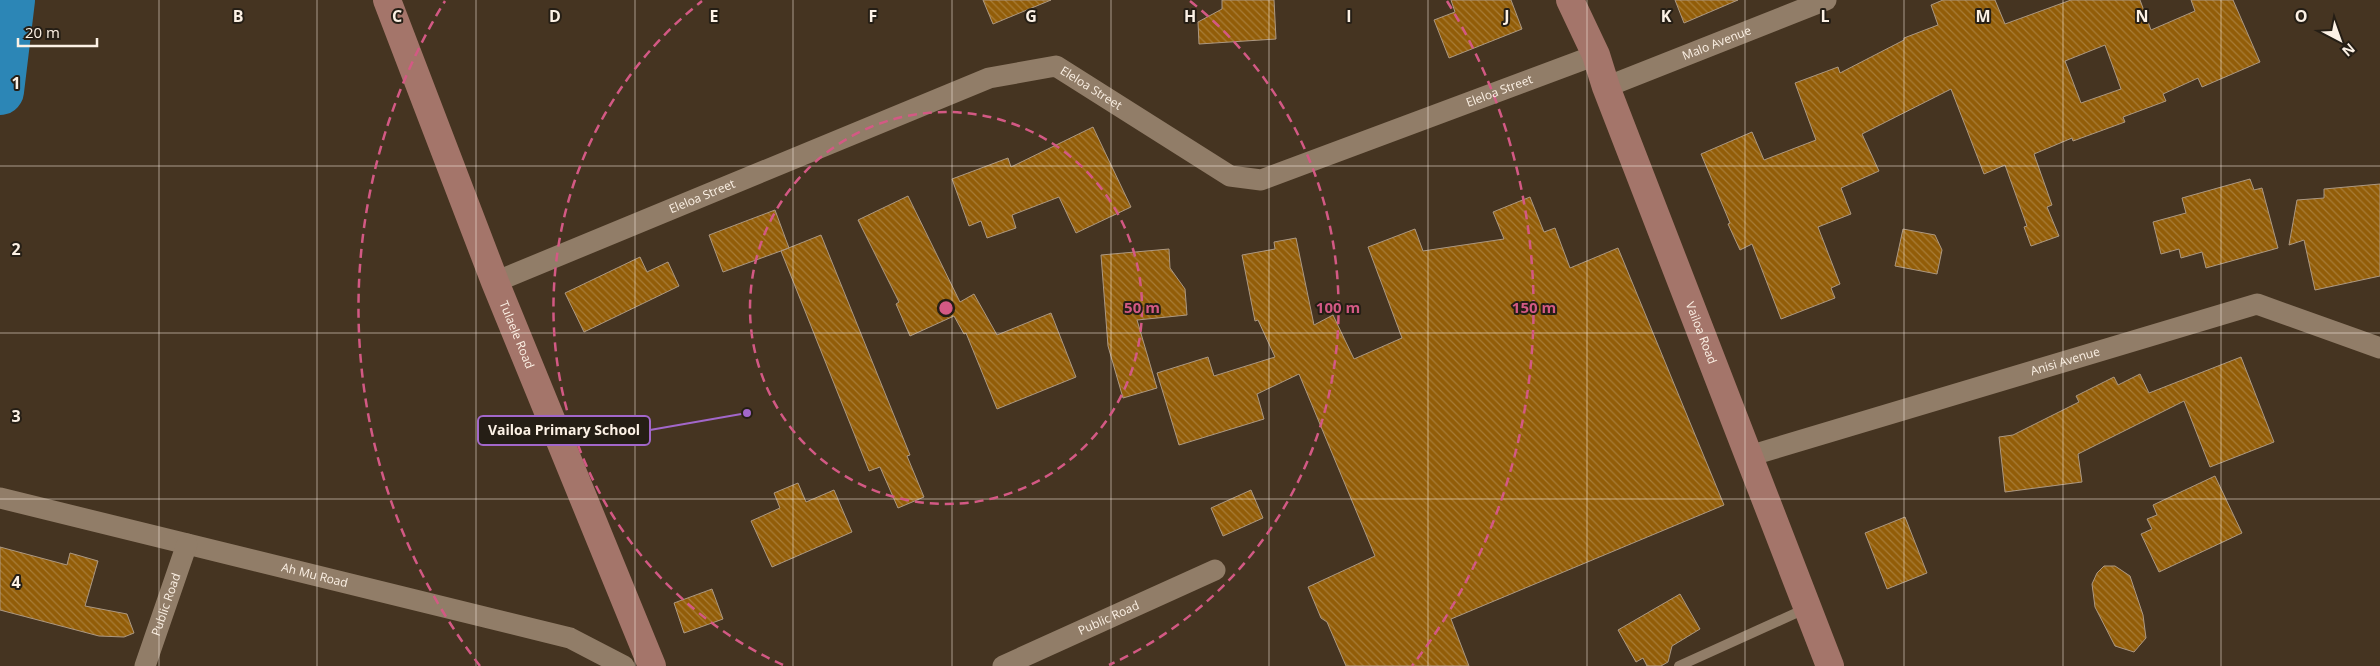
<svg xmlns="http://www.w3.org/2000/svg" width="2380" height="666" font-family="'Open Sans',sans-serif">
<defs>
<pattern id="building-back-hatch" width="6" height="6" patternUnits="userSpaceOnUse" patternTransform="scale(1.25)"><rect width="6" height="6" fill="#925d08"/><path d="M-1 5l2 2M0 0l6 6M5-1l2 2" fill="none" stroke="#a87d38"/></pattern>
</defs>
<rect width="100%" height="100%" fill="#453421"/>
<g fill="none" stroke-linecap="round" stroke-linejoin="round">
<path stroke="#2c86b6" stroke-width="48" d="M0 91 11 0"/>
</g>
<path fill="url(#building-back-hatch)" stroke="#ac9882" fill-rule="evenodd" d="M983 0H1051L993 24Z
M1222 0H1274L1276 39 1199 44 1198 22 1222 9Z
M1451 0H1511L1522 29 1449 58 1434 20 1455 12Z
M1675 0H1738L1684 23Z
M1943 0H1995L2005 24 2071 0H2140L2151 30 2195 11 2191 0H2233L2260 62 2202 87 2198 78 2163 94 2166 101 2123 117 2125 122 2073 141 2072 138 2034 154 2052 205 2047 207 2059 236 2031 246 2024 227 2027 226 2005 165 1984 174 1951 89 1862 134 1879 171 1841 188 1851 214 1818 227 1840 284 1831 288 1835 298 1781 319 1752 244 1740 250 1728 224 1730 223 1701 154 1752 132 1764 160 1816 140 1795 83 1838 67 1840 73 1904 40V38L1938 25 1931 5ZM2105 45 2121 89 2081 103 2065 61Z
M1093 127 1131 207 1076 233 1059 197 1012 215 1016 228 987 238 981 221 969 226 952 179 1008 158 1011 167Z
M2250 179 2254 190 2262 188 2278 248 2206 268 2202 252 2181 258 2179 249 2161 254 2153 222 2186 213 2182 198Z
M2380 184V276L2315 290 2304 240 2289 245 2297 200 2324 198V189Z
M908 196 960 302 974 294 997 335 1051 313 1076 377 997 409 966 333 964 334 954 316 910 336 896 304 899 302 858 220Z
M1530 197 1544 232 1555 228 1570 268 1618 248 1724 505 1451 619 1469 666H1346L1327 622 1321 618 1308 587 1375 556 1299 374 1257 394 1264 419 1179 445 1157 373 1208 357 1214 376 1275 357 1258 320 1255 321 1242 255 1275 249 1274 242 1296 238 1314 325 1333 315 1354 359 1402 338 1368 247 1415 229 1423 251 1504 239 1493 212Z
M775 210 789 248 723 272 709 235Z
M1903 229 1935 235 1942 250 1937 274 1895 266Z
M821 235 910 455 907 456 924 497 898 508 880 467 869 471 781 251Z
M1169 249 1170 268 1185 289 1187 315 1137 320 1157 388 1123 398 1108 346 1101 255Z
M640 257 647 272 668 262 679 286 584 332 565 293Z
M2241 357 2274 442 2210 467 2184 401 2078 454 2082 482 2005 492 1999 437 2013 435 2079 402 2076 396 2114 377 2118 385 2140 374 2149 393Z
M2215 476 2242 533 2159 572 2141 534 2152 529 2147 519 2157 515 2153 505Z
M798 483 806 502 834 490 852 532 772 567 751 521 780 508 774 493Z
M1251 490 1263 518 1223 536 1211 508Z
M1905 517 1927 573 1887 589 1865 533Z
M0 547 67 565 70 553 98 561 85 606 127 614 134 633 124 637 99 636 0 610Z
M2104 566H2115L2130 576 2143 615 2146 638 2134 652 2115 646 2095 607 2092 584 2097 573Z
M712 589 723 619 684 633 674 603Z
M1680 594 1700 629 1672 646 1668 662 1661 666H1647L1643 658 1636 662 1618 630Z"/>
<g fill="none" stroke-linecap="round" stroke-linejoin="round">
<path stroke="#917d68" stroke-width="10" d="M1679 666 1807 608"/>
<g stroke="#917d68" stroke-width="21">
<path id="s1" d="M1606 87 1826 0"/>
<path id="s2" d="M495 282 989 78 1056 66 1230 176 1261 180 1596 55"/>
<path id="s3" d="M1749 456 2257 304 2380 348"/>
<path id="s4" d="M0 498 570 638 624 666"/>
<path id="s5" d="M145 666 187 544"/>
<path id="s6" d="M1003 666 1215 570"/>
</g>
<g stroke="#a4756a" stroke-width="28">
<path id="s7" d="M387 0 495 282 652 666"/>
<path id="s8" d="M1570 0 1596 55 1606 87 1830 666"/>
</g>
</g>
<path fill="none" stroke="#fcf1e5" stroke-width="1" stroke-opacity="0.55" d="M159 0V666M317 0V666M476 0V666M635 0V666M793 0V666M952 0V666M1111 0V666M1269 0V666M1428 0V666M1587 0V666M1745 0V666M1904 0V666M2063 0V666M2221 0V666M0 166H2380M0 333H2380M0 499H2380"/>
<g fill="none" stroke="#d35984" stroke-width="2.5" stroke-dasharray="9 6">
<circle cx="946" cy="308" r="196"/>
<path d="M783 665A392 392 0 0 1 702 1M1190 1A392 392 0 0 1 1109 665"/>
<path d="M480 666A588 588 0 0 1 445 1M1447 1A588 588 0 0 1 1412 666"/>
</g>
<g text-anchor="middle" stroke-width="4" stroke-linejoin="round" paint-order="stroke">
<g font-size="12" fill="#fcf1e5" stroke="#251e15">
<text dy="4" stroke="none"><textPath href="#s1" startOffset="119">Malo Avenue</textPath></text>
<text dy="4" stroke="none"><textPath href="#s2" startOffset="644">Eleloa Street</textPath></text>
<text dy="4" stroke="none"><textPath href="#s2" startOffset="1094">Eleloa Street</textPath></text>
<text dy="4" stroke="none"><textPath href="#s2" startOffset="224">Eleloa Street</textPath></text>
<text dy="4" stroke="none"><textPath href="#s8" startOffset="358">Vailoa Road</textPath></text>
<text dy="4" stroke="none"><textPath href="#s7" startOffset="359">Tulaele Road</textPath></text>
<text dy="4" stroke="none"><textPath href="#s3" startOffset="330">Anisi Avenue</textPath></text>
<text dy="4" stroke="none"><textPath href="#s4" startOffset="324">Ah Mu Road</textPath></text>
<text dy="4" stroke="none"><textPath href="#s5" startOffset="65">Public Road</textPath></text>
<text dy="4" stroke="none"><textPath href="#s6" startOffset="116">Public Road</textPath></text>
</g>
</g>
<g font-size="16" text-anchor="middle" font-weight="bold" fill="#fcf1e5" stroke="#251e15" stroke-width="4" stroke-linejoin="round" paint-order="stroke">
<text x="238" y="22">B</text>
<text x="397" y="22">C</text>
<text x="555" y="22">D</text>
<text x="714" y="22">E</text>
<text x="873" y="22">F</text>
<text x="1031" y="22">G</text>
<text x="1190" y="22">H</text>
<text x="1349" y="22">I</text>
<text x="1507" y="22">J</text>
<text x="1666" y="22">K</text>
<text x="1825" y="22">L</text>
<text x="1983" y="22">M</text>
<text x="2142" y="22">N</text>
<text x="2301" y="22">O</text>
<text x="16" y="89">1</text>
<text x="16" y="255">2</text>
<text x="16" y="422">3</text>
<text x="16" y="588">4</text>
</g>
<circle cx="946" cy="308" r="8" fill="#d35984" stroke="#251e15" stroke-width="2.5"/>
<g font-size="15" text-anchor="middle" font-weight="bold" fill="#d35984" stroke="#251e15" stroke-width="4" stroke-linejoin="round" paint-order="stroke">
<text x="1142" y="313">50 m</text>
<text x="1338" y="313">100 m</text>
<text x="1534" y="313">150 m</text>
</g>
<path fill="none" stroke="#a267ca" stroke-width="2" d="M747 413L650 430"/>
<circle fill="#a267ca" stroke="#251e15" stroke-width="2" cx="747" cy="413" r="5"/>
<rect fill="#251e15" stroke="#a267ca" stroke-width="2" x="478" y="416" width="172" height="29" rx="5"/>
<g font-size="14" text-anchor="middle" font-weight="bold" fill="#fcf1e5">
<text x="564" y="435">Vailoa Primary School</text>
</g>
<g transform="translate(2340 40) rotate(139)" stroke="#251e15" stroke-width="4" paint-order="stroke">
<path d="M0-4L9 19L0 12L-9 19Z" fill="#fcf1e5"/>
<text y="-8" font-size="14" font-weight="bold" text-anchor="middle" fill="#fcf1e5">N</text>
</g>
<path d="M18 38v8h79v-8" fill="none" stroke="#fcf1e5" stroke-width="2.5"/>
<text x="25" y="38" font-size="15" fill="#fcf1e5" stroke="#251e15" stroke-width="4" paint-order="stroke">20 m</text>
</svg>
